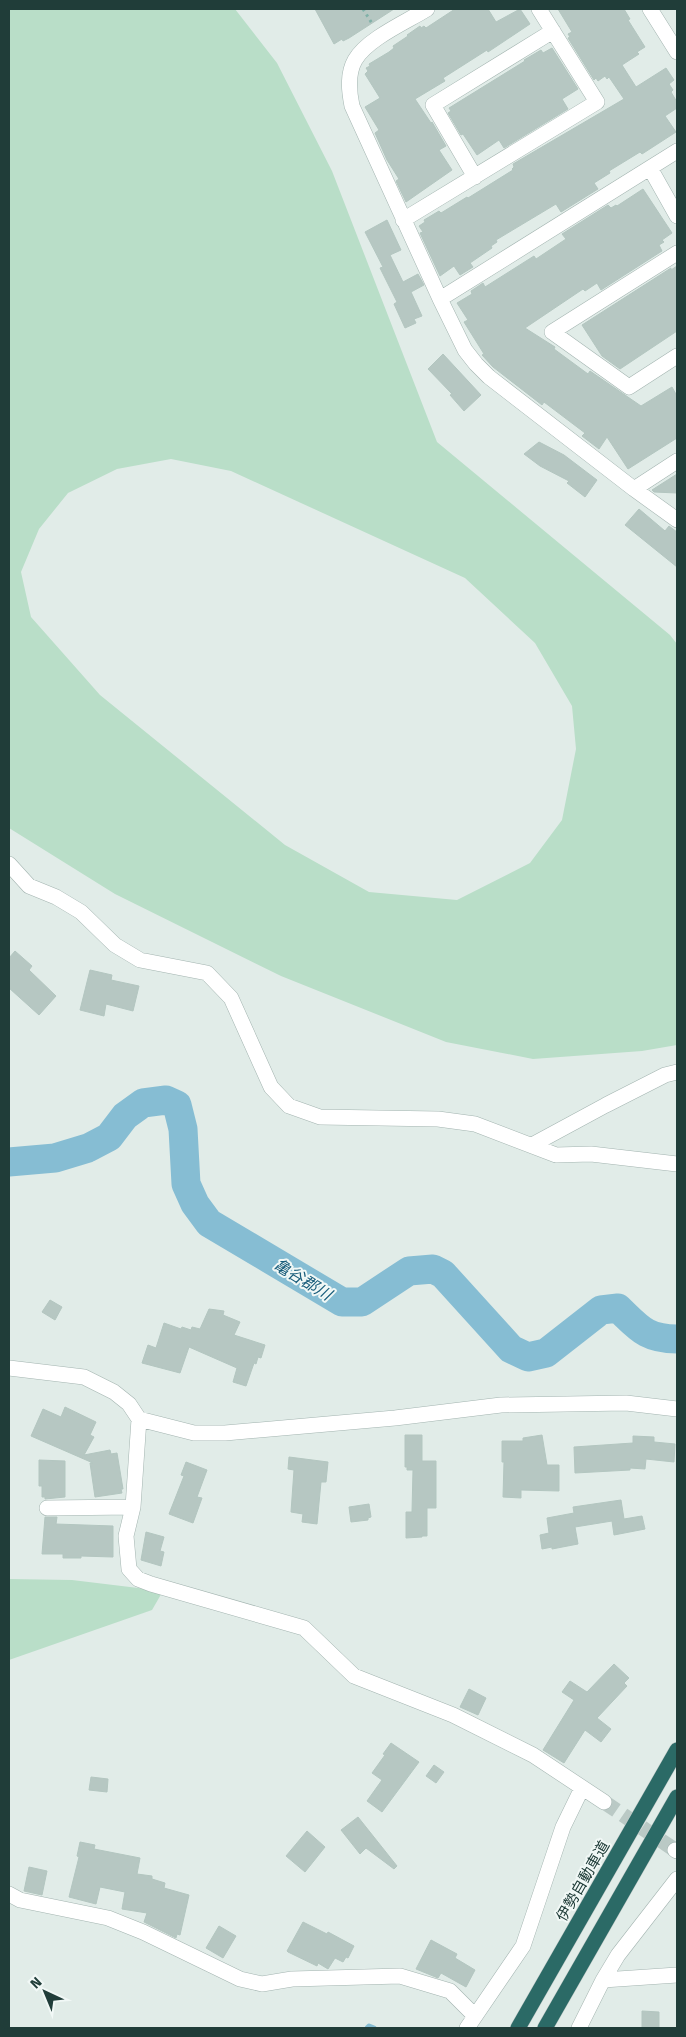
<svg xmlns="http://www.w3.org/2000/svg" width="686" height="2037" font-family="'Fira Sans','Noto Sans JP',sans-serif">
<rect width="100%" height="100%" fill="#e1ece8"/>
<path fill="#b9dec8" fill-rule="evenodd" d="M9 9H235L277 63 332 171 437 442 670 635 677 644V1045L642 1051 533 1059 446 1042 281 976 115 894 9 828ZM171 459 231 471 465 578 535 643 572 706 576 749 562 820 530 863 457 900 369 892 285 845 100 695 31 617 21 572 39 529 68 493 117 469Z
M9 1579 72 1580 163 1591 152 1610 9 1660Z"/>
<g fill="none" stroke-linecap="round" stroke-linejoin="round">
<path stroke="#86bdd3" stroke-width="5" d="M367 2028 369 2026 374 2028"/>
<path stroke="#86bdd3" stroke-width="29" d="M9 1162 55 1158 88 1148 109 1137 125 1116 143 1103 166 1100 177 1105 183 1129 186 1184 195 1204 209 1223 342 1302H362L409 1271 433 1269 443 1274 511 1349 528 1357 546 1353 601 1310 618 1308C639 1328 646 1339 677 1339"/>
</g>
<path fill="#b6c7c2" stroke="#b3c6c0" d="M315 9H394L349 38 343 41 342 39 334 44Z
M455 9H488L496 22 520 9 530 24 488 52 487 50 443 78 445 81 415 99 431 123 432 122 446 146 439 150 452 170 406 202 396 181 399 179 387 160 375 133 379 130 365 107 380 98 365 74 368 71 366 68 370 66 369 64 389 52 394 48 393 46 408 36 407 35 420 26 421 28 424 26 426 28Z
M558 9H624L630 19 628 20 645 47 637 52 639 54 622 65 636 87 666 68 674 80 669 84 673 90 671 92 677 102V108L665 116 676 132 642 154 640 152 609 171 610 173 594 183 598 189 561 212 556 204 496 240 497 242 491 246 492 248 470 263 473 267 460 275 454 266 440 276 420 233 423 232 419 226 425 222 424 220 439 211 441 213 467 197 468 198 513 170 512 169 514 167 513 164 624 99 609 77 607 79 605 76 598 81 596 78 594 80 568 38 570 37 568 34 572 32Z
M552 48 578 89 562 99 568 109 504 148 499 140 477 155 463 134 461 135 448 113 451 111 449 108 525 61 524 60 541 50 543 53Z
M643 189 672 233 662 240 664 242 659 245 662 251 601 290 597 283 585 291 583 289 525 328 555 347 554 349 588 374 590 371 641 406 672 387 677 396V438L628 469 607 437 599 449 582 436 585 433 544 402 542 405 493 367 482 355 484 354 464 322 468 320 457 303 472 294 471 291 483 283 485 287 534 256 536 259 566 239 562 234 608 205 611 208 616 205 617 206Z
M387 220 401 250 390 255 403 282 418 274 424 285 411 292 422 316 414 319 416 323 405 328 394 304 397 302 380 268 383 267 365 232Z
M677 266V331L620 369 602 356 582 325 671 268V270Z
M443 354 481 395 464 411 450 395 452 394 428 369Z
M539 442 564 455 597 480 585 497 567 483 569 481 540 466 524 454Z
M677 474V493L654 492 652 490Z
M639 509 665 531 669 526 677 532V567L625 525Z
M15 951 32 966 29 970 56 996 39 1015 9 988V958Z
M90 970 112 975 111 980 139 986 133 1011 106 1004 104 1016 80 1010Z
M50 1300 62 1307 55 1320 42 1312Z
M209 1309 224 1311 223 1315 240 1322 234 1335 265 1345 261 1358 258 1357 256 1364 254 1363 246 1386 233 1382 237 1368 189 1347 180 1373 142 1363 148 1345 156 1348 164 1323 181 1329 182 1327 191 1330 192 1327 200 1329Z
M65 1407 96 1422 90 1435 94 1437 84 1455 110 1450 111 1454 117 1453 123 1489H121L122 1493 95 1497 90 1463H93L31 1436 43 1409 61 1417Z
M405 1435H422V1461H436V1508H427V1536H422V1537L406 1538V1512H412L413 1470H407V1467H405Z
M542 1435 547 1465H559V1491L521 1490V1498L503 1497 504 1462H502V1441H523V1438Z
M633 1436 654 1437V1442L675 1444 674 1462 646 1459 645 1469 630 1468V1470L575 1473 574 1447 633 1443Z
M289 1457 328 1462 326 1482H321L317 1524 302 1522 303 1514 291 1512 294 1470 288 1469Z
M39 1460 65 1461V1497L45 1499V1497H42V1486H39Z
M186 1462 207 1470 197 1497 202 1498 193 1523 169 1514 184 1476 181 1475Z
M621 1500 624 1519 642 1516 645 1529 614 1535 612 1521 575 1527 578 1544 552 1549V1547L542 1549 540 1535 549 1533 547 1518 574 1513 573 1507Z
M369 1504 371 1517 368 1518V1520L351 1522 349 1507Z
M45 1517H57L56 1524 113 1526V1557L81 1556V1558H63V1554H42Z
M146 1532 164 1537 160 1551 164 1552 161 1566 141 1560Z
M614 1664 629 1678 624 1683 627 1686 597 1718 611 1729 601 1742 585 1730 564 1763 543 1750 574 1700 562 1692 570 1681 587 1692Z
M469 1689 486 1698 478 1715 460 1707Z
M391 1743 419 1762 382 1812 367 1801 382 1780 372 1773 385 1755 383 1754Z
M434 1765 444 1772 436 1783 426 1776Z
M91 1777 108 1779 107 1792 89 1790Z
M358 1817 397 1866 394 1869 366 1848 360 1854 341 1830Z
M307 1831 325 1847 305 1872 286 1856Z
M80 1842 95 1845 94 1849 140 1858 137 1874 152 1876V1879L165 1883 164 1888 189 1895 180 1935 177 1934 176 1938 144 1922 147 1913 122 1909 125 1892 100 1887 96 1904 69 1897 79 1857 77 1856Z
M29 1867 47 1871 42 1895 24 1891Z
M303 1922 327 1934 328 1932 354 1946 348 1958 346 1957 343 1962 335 1958 328 1969 318 1963 317 1966 288 1952 287 1951Z
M219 1926 236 1936 223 1958 206 1948Z
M431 1940 457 1954 455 1958 475 1970 466 1987 441 1973 438 1978 416 1969Z
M642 2011 659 2012V2028H642Z"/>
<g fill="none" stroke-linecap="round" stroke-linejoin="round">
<path stroke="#bac9c5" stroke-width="15" stroke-dasharray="15 8" stroke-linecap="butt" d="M604 1802 675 1850"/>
<defs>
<path id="minor" d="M427 9C406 22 367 39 355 60 347 74 349 91 352 106L440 299 465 350 476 364 489 377 634 489 677 520
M650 168 677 216
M475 177 433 105 553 31
M403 220 597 102 539 9
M677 253 552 332 629 387 677 356
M440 299 677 151
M634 489 677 461
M9 864 29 886 56 897 81 912 115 945 140 960 207 973 231 998 271 1087 289 1106 320 1117 438 1119 475 1124 556 1155 591 1154 677 1164
M532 1145 606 1105 665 1075 677 1072
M9 1368 84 1377 114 1392 129 1404 139 1419 133 1507 126 1536 129 1569 138 1579 151 1584 304 1628 354 1676 453 1715 533 1755 604 1802
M139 1419 194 1433H225L395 1418 501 1405 626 1403 677 1409
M47 1508 133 1507
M675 1850 677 1851
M9 1894 20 1900 108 1918 143 1932 240 1979 262 1984 292 1979 400 1976 450 1991 475 2016
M603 1980 677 1975
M467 2028 523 1946 563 1827 582 1788
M579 2028 603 1980 618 1955 677 1879"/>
<path id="tertiary" d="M650 9 677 52"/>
<path id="motorway" d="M518 2028 677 1750
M545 2028 677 1797"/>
</defs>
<use href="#minor" stroke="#a3b4b0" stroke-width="16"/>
<use href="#tertiary" stroke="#a3b4b0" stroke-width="16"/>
<use href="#motorway" stroke="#c1c9c8" stroke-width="16"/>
<path stroke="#80b1a8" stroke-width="3" stroke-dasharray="2.5 4" stroke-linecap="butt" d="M363 9 373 25"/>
<use href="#minor" stroke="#fff" stroke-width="15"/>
<use href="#tertiary" stroke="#fff" stroke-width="15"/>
<use href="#motorway" stroke="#2b6a66" stroke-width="15"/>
</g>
<g text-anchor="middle" stroke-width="4" stroke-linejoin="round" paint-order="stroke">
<g font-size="15" fill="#203d39" stroke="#f1f8f6">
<text transform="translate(583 1881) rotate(-60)" y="5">伊勢自動車道</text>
</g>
<g font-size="16" font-style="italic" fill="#195d7b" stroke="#f1f8f6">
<text transform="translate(303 1279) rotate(31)" y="6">亀谷郡川</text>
</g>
</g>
<rect width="686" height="2037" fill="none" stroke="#203d39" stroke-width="20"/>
<g transform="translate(45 1992) rotate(316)" stroke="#f1f8f6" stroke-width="4" paint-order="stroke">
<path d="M0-4L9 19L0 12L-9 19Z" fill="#203d39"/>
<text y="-8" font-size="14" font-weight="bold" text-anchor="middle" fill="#203d39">N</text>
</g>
</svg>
